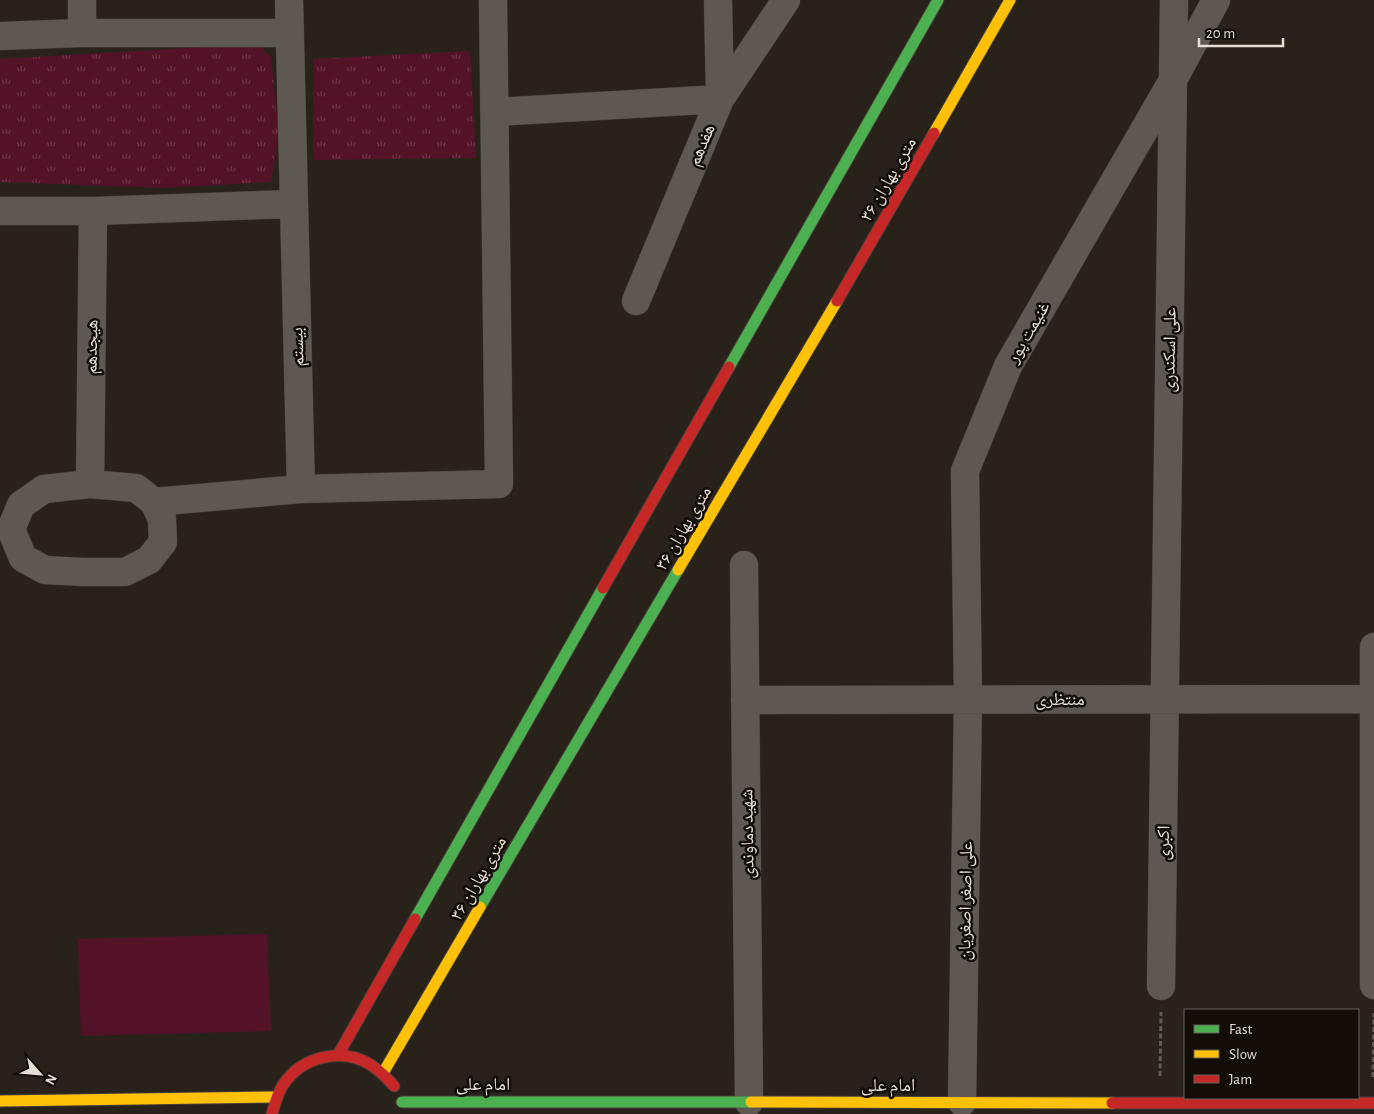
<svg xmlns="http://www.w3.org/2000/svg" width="1374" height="1114" font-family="'Alegreya Sans','Noto Naskh Arabic',sans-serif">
<defs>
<pattern id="park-tufts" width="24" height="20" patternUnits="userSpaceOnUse" patternTransform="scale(1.25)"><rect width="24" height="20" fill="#541228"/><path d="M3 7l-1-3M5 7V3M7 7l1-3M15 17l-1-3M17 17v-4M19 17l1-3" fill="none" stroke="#6d3446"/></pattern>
</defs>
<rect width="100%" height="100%" fill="#29221b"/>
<path fill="#541228" d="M267 934 271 1031 81 1036 78 939Z"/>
<path fill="url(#park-tufts)" d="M258 44 271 57 279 136 271 182 166 188 0 182V59Z
M470 51 476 158 313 160V59Z"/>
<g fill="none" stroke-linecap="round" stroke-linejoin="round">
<defs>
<path id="street" d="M289 0 301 489
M82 33V0
M0 36 82 33H289
M495 112 720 99 718 0
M0 211H93L293 204
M636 301 720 99 786 0
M90 484 136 488 154 502 162 519 163 542 149 560 125 572H83L45 570 23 558 11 529 21 505 44 489Z
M90 484 93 211
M154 502 301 489 499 484 493 0
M744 565 749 1102
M745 700 1374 699
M1374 985V647
M1161 986 1174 0
M962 1102 968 699 965 471 1008 366 1173 80 1216 0"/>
<path id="fast" d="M729 367 938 0
M480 907 678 570
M415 919 603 588
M402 1102H751"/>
<path id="slow" d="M934 133 1010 0
M678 570 837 301
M383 1073 480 907
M0 1101 277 1097
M751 1102 1112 1103"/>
<path id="jam" d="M837 301 934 133
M603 588 729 367
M338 1055 415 919
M1112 1103H1374
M272 1114C275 1104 277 1094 283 1085 302 1056 342 1047 371 1065 380 1071 387 1078 394 1086"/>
</defs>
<use href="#street" stroke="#443e38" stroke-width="29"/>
<use href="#fast" stroke="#443e38" stroke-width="13"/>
<use href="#slow" stroke="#443e38" stroke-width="13"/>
<use href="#jam" stroke="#443e38" stroke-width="13"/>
<path stroke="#5f5954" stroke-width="3" stroke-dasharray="5 2.5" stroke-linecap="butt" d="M1160 1076 1161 1012
M1373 1077 1374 1013"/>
<use href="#street" stroke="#5d5851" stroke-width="28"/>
<use href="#fast" stroke="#4caf50" stroke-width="11"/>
<use href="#slow" stroke="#ffc107" stroke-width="11"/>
<use href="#jam" stroke="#c62828" stroke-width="11"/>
</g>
<g text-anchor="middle" stroke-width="5" stroke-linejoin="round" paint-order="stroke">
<g font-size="18" fill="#e6ddd5" stroke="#130d08">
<text transform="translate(701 145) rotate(-67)" y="6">هفدهم</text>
<text transform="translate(888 179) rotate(-60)" y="6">۳۶ متری بهاران</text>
<text transform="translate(1028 332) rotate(-60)" y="6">غنیمت پور</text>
<text transform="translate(91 347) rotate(-89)" y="6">هیجدهم</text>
<text transform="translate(297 347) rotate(-92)" y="6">بیستم</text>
<text transform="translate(1169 350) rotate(-89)" y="6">علی اسکندری</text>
<text transform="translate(683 528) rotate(-60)" y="6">۳۶ متری بهاران</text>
<text x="1060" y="705">منتظری</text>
<text transform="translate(747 834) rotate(-91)" y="6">شهید دماوندی</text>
<text transform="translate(1163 843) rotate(-89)" y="6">اکبری</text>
<text transform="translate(478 878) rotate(-60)" y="6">۳۶ متری بهاران</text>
<text transform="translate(965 901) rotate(-89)" y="6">علی اصغر اصغریان</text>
<text x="483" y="1090">امام علی</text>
<text x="888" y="1091">امام علی</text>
</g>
</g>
<rect x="1184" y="1009" width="175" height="90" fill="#130d08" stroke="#67605a"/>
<rect x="1194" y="1025" width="25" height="8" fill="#4caf50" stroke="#67605a"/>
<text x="1229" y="1034" font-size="15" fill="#e6ddd5">Fast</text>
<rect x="1194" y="1050" width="25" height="8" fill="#ffc107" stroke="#67605a"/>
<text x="1229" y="1059" font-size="15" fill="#e6ddd5">Slow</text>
<rect x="1194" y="1075" width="25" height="8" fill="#c62828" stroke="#67605a"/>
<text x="1229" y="1084" font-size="15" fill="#e6ddd5">Jam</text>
<g transform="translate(40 1074) rotate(117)" stroke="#130d08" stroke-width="4" paint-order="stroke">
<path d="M0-4L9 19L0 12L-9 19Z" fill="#e6ddd5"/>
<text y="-8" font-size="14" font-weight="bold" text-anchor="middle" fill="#e6ddd5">N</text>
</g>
<path d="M1199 38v8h84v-8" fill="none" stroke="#e6ddd5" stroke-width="2.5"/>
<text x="1206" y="38" font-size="15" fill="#e6ddd5" stroke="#130d08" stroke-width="4" paint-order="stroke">20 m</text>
</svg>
